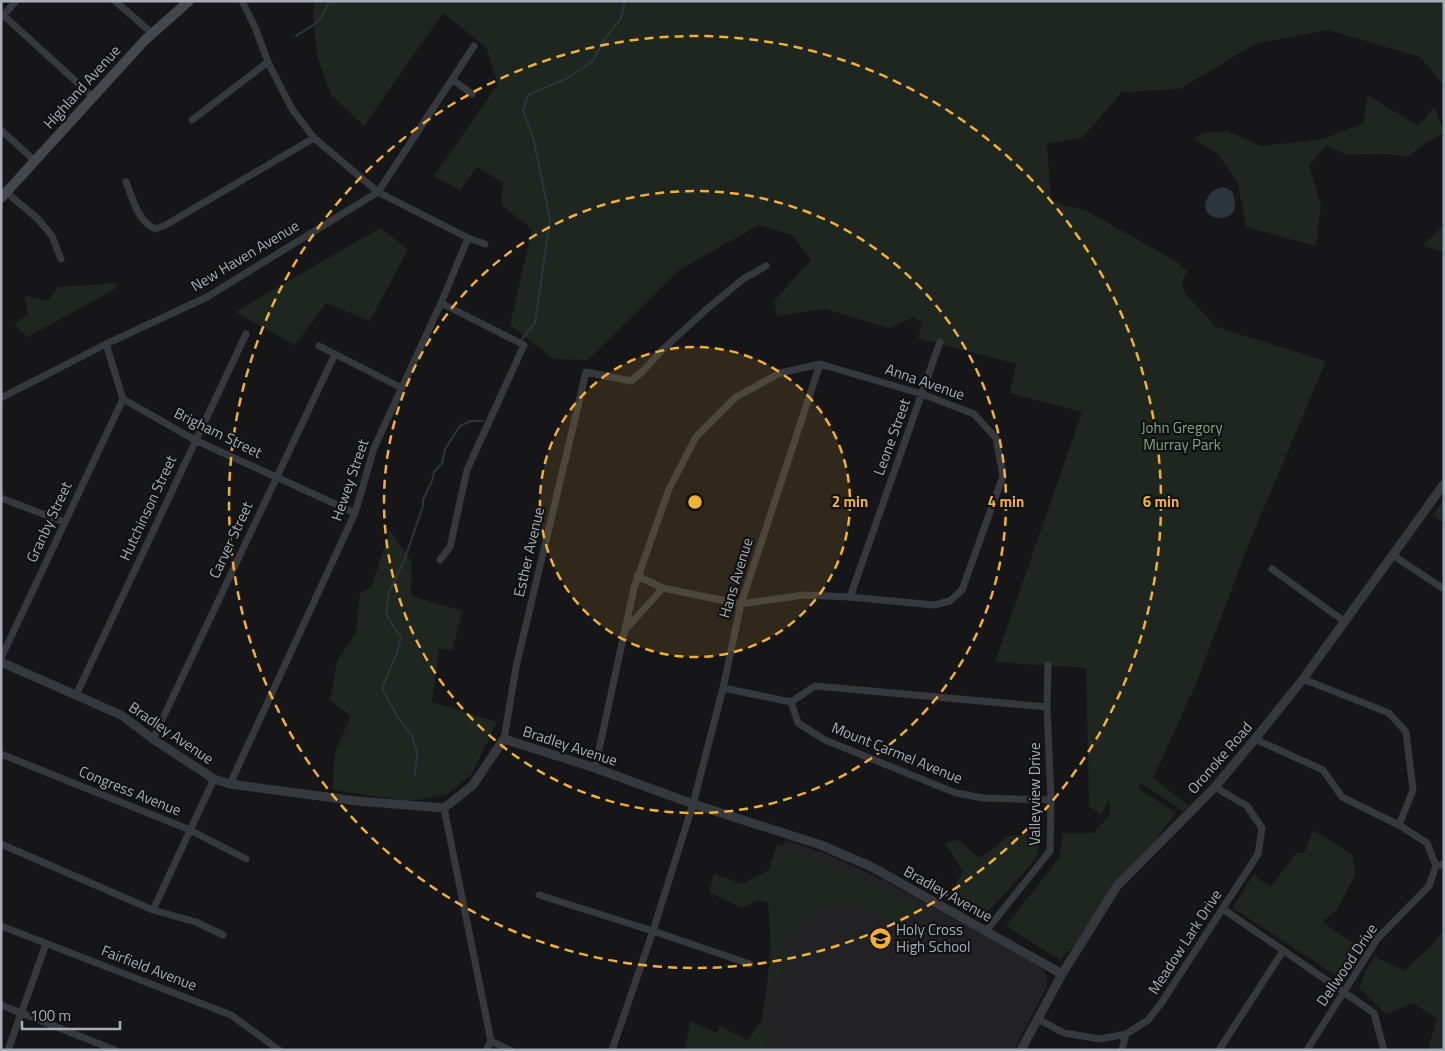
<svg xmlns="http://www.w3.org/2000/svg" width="1445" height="1051" font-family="'Titillium Web',sans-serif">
<rect width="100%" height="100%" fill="#161618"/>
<path fill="#222225" d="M785 840 829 855 885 881 1039 966 1047 976V986L1014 1050H765L771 919Z"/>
<path fill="#1e261f" d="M315 1H1444V85L1420 57 1328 30 1255 44 1180 89 1122 92 1082 138 1047 144 1051 200 1066 206 1085 210 1179 263 1180 267 1188 271 1182 281 1184 292 1216 327 1326 361 1250 541 1195 686 1153 778 1189 806 1183 811 1139 782V789L1176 813 1154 842 1117 879 1076 943 1060 960 1006 926 1059 858 1063 833H1094L1110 814V798L1101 815 1089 806 1086 668 995 662 1082 412 1010 393 1016 364 918 338 922 323 914 317 889 328 825 309 777 316 774 301 811 260 792 235 759 225 679 270 588 360 553 359 510 325 532 229 501 205 503 183 477 167 460 190 434 176 498 84 486 47 443 13 364 126 331 95 317 56 313 15Z
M1368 95 1418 126 1435 107 1444 133 1427 142 1409 156 1381 154 1347 155 1327 145 1309 165 1321 205 1316 246 1246 227 1238 184 1219 155 1194 139 1201 133 1227 131 1261 146 1322 139 1363 124Z
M1444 224V252L1423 246Z
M380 228 408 249 370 321 326 303 295 345 235 312Z
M118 283 115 289 28 337 14 325 28 314 25 296 48 301 57 287Z
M1444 500V523L1432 515Z
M390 530 412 562 411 596 462 611 453 650 439 649 432 702 497 722 472 774 446 795 410 801 332 790 335 752 351 716 330 700 337 661 356 633 360 593 371 588Z
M1313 830 1352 854 1356 873 1337 910 1322 922 1361 948 1338 977 1233 908 1253 875 1271 887 1296 853H1304Z
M1043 831 1036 859 984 916 947 899 963 871 945 843 959 840 979 858 992 850 1006 837Z
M777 844 828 863 918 906 906 930 865 909 849 904 818 911 789 938 787 967 773 981 766 1050H685L690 1021 717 1033 719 1026 747 1040 762 1021 771 952 768 903 757 900 742 908 709 892 714 874 742 884 769 870Z
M1444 930V1050H1428L1437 1019 1413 1003 1386 1014 1359 988 1365 972 1374 957 1405 970 1433 944Z"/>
<path fill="#2c353c" d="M1224 187 1232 191C1233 195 1235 199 1235 203 1237 227 1194 220 1208 197 1211 191 1217 188 1224 187Z"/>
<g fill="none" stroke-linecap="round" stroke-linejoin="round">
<path stroke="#2c353c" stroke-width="2" d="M296 36C315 24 321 23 329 1
M522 339 535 323 550 219 534 141 523 110 528 95 568 78 592 62 604 40 621 18 625 1
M415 776 417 752 412 736 397 716 382 688 397 653 401 637 391 623 386 613 389 592 404 561 423 506V500L432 481 434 472 442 463 445 449 460 426 471 421H483"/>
<path stroke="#37383d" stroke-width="7" d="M115 1 152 33
M242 1 255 27 268 62 292 109 314 138 378 192 468 238 485 244
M1 13 93 97
M2 17 16 1
M452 79 472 94
M192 120 268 62
M1 130 35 161
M126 182C133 199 137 220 155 229L164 226 314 138
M6 192 38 219 52 236 61 259
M106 344 123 399 195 440 355 513
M319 346 402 388
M1 398 106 344 207 297 378 192 474 46
M1 498 64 522
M1394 556 1444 589
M440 560 450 547 467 470 524 345 441 303
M1272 569 1345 622
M637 576 663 588
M850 597 940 342
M1 658 123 399
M1303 679 1389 713 1406 732 1413 790 1399 825
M723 688 791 702 798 723 825 740 956 793 983 798 1051 800
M76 695 246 334
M791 702 815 686 1047 707
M153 739 335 354
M504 739 516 667 586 372 631 381 643 371 662 350 708 308 743 279 766 266
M1255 739 1323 770 1342 797 1399 825 1427 843 1436 866 1429 886 1378 938 1307 1050
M1 754 190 830 246 859
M595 768 634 588 669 489 696 437 736 397 780 373 820 364 922 394 974 414 996 438 1003 476 962 590 950 601 934 605 850 597 804 595 741 604 663 588 625 630
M230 784 355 513 374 448 441 303 468 238
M444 808 491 1041 486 1050
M1 844 153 910 196 922 223 935
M1436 866 1444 864
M539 895 653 931 750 964
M1223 909 1374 1013 1384 1050
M153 910 214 779
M1 926 231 1015 279 1050
M986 931 1050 851 1051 800 1047 707 1048 665
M1 1005 115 1050
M1038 1019 1064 1033 1100 1039 1126 1034 1148 1020 1162 1002 1258 854 1262 828 1247 806 1215 787
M491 1041 510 1050
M8 1050 46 944
M612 1050 653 931 693 804 723 688 741 604 820 364
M1122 1050 1126 1034
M1219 1050 1283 951"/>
<path stroke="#37383d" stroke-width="9" d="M1 662 121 715 153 739 214 779 230 784 357 801 444 808 473 785 504 739 595 768 693 804 821 845 872 867 1062 974
M1021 1050 1062 974 1117 886 1215 787 1255 739 1303 679 1444 484"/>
<path stroke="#45474d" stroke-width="10" d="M1 198 145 40 189 1"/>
</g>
<circle cx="695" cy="502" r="155" fill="#f2b134" fill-opacity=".12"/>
<g fill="none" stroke="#f2b134" stroke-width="2.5" stroke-dasharray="9 6">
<circle cx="695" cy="502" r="155"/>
<circle cx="695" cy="502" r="311"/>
<circle cx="695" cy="502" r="466"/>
</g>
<defs>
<symbol id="school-disc" viewBox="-11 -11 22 22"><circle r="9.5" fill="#f2b134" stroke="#111113"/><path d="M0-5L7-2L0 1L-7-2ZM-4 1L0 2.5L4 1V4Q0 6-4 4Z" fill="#111"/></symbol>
</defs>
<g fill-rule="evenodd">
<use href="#school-disc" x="868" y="926" width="25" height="25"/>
</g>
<g text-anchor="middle" stroke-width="4.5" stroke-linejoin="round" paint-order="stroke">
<g font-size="15" fill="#a8adb8" stroke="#111113">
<text transform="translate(82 87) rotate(-48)" y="5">Highland Avenue</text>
<text transform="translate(245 256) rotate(-31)" y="5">New Haven Avenue</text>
<text transform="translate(925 382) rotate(19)" y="5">Anna Avenue</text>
<text transform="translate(218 433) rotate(26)" y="5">Brigham Street</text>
<text transform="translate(892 437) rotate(-70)" y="5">Leone Street</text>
<text transform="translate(350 480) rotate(-71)" y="5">Hewey Street</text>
<text transform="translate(148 508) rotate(-65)" y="5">Hutchinson Street</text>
<text transform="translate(49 522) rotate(-65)" y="5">Granby Street</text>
<text transform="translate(231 540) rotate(-65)" y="5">Carver Street</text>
<text transform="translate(529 552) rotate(-77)" y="5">Esther Avenue</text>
<text transform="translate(736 578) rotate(-73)" y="5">Hans Avenue</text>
<text transform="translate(171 733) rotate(34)" y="5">Bradley Avenue</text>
<text transform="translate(570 746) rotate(18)" y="5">Bradley Avenue</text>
<text transform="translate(897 753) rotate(22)" y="5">Mount Carmel Avenue</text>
<text transform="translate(1220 758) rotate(-49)" y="5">Oronoke Road</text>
<text transform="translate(130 791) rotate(22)" y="5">Congress Avenue</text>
<text transform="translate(1035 794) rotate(-90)" y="5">Valleyview Drive</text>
<text transform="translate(948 894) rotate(29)" y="5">Bradley Avenue</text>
<text transform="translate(1185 942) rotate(-57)" y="5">Meadow Lark Drive</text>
<text transform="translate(1347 965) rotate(-56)" y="5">Dellwood Drive</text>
<text transform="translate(149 968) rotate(21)" y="5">Fairfield Avenue</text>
</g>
<g font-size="15" fill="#7fa381" stroke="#111113">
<text x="1182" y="433">John Gregory<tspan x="1182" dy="17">Murray Park</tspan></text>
</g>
<g font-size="15" fill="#a8adb8" stroke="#111113" text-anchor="start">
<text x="896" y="935">Holy Cross<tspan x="896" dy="17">High School</tspan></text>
</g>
</g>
<circle cx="695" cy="502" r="8" fill="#f2b134" stroke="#111113" stroke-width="2.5"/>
<g font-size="15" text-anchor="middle" font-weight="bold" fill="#f2b134" stroke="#111113" stroke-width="4.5" stroke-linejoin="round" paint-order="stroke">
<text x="850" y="507">2 min</text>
<text x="1006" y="507">4 min</text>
<text x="1161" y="507">6 min</text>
</g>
<rect width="1445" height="1051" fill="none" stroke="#a8adb8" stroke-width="5"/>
<path d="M22 1021v8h98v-8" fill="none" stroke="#a8adb8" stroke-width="2.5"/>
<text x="30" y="1021" font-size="15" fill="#a8adb8" stroke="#111113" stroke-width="4" paint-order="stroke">100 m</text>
</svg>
